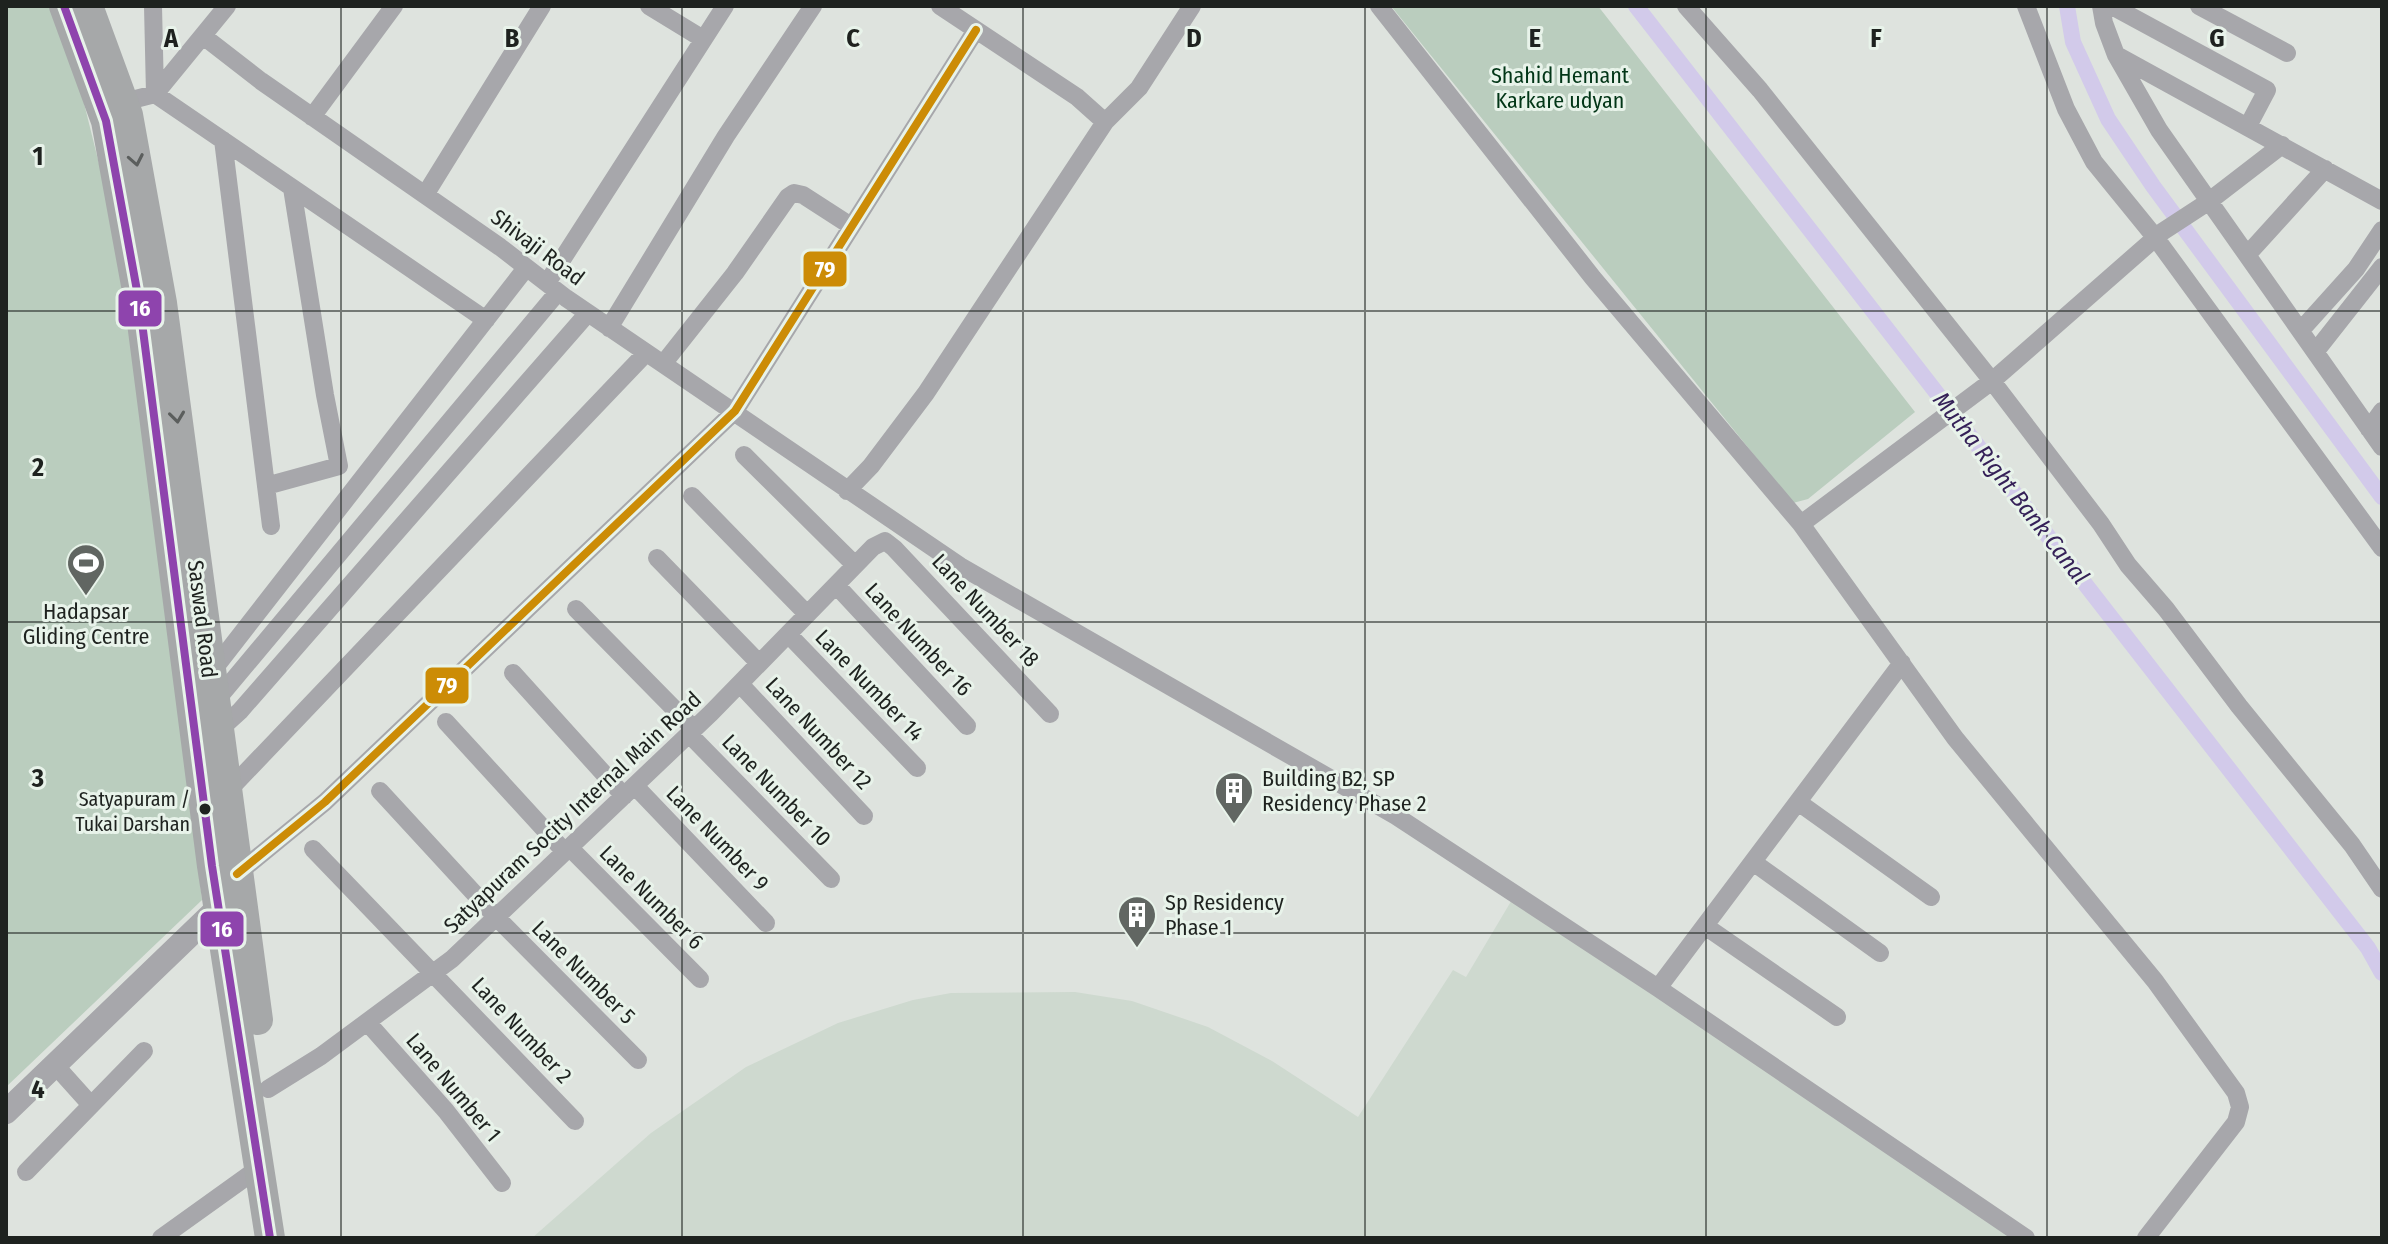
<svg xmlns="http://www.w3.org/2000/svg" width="2388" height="1244" font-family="'Fira Sans Condensed',sans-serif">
<rect width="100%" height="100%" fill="#dee3de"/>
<path fill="#ced9cf" d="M1513 898 2014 1238H532L651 1133 746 1067 838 1023 913 1000 951 993 1075 992 1132 1001 1208 1027 1272 1061 1358 1117 1453 970 1466 977Z"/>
<path fill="#bacdbe" d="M6 6H51L78 79 131 293 202 900 6 1087Z
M1391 6H1598L1915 412 1808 499 1793 503Z"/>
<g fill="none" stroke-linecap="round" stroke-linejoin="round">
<path stroke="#d2caea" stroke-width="16" d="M1636 6 2368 948 2382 973
M2067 6 2073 42 2108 119 2153 186 2382 497"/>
<path stroke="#a7a7ab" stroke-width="18" d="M153 6 155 94 486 320
M649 6 703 39
M940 6 1077 97 1105 122 1139 88 1192 6
M1379 6 1593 278 1801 524 1955 738 2155 981 2236 1093 2240 1107 2236 1122 2146 1238
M1686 6 1760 90 1992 381 2101 524 2128 565 2166 609 2239 706 2352 845 2382 889
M2026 6 2066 109 2094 162 2155 237 2382 548
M2101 6 2104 23 2116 55 2159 130 2382 447
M2112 6 2267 90 2248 126
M2199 6 2287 53
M203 36 261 81 500 247 566 298 960 566 1396 816 1658 988 2026 1238
M2118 56 2382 201
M116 104 155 94 227 6
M312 117 394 6
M223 140 271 526
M425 195 542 6
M2247 255 2325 169
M547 283 725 6
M609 328 726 136 813 6
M2302 329 2356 269 2382 230
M2316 351 2382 267
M663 364 735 273 788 197 794 193 803 195 851 226
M2369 429 2382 411
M744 455 855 565
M266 486 339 466 325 395 292 188
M847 491 871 466 926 393 1105 122
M692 496 807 614
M1801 524 1992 381 2162 232 2208 202 2282 145
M657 558 759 663
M836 585 967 726
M576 609 694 729
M788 634 917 768
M513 673 624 796
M210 674 526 268
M740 684 864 816
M214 703 558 292
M446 722 565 852
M218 731 240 711 588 313
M689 734 831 879
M635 786 766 923
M380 791 496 917 638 1060
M226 793 646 353
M1798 802 1931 897
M570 848 700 979
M313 849 575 1121
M1753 862 1880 953
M237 874 325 802 735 411 976 30
M1705 926 1837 1017
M1658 988 1902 663
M367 1022 446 1111 502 1183
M55 1065 90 1104
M268 1089 321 1056 452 959 711 713 873 547 885 541 894 548 1050 714
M26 1172 144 1051
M161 1238 260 1167"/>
<path stroke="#a7a7ab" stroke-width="24" d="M6 1112 219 907"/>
<path stroke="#a6a8a9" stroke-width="30" d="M64 6 106 121 140 307 212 866 270 1238
M88 6 128 115 162 303 258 1020"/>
<defs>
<path id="bus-1" d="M64 6 106 121 140 307 212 866 270 1238"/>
<path id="bus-2" d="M237 874 325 802 735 411 976 30"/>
</defs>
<use href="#bus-1" stroke="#e8f3ea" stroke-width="14"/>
<use href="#bus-2" stroke="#e8f3ea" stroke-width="14"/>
<use href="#bus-1" stroke="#8e44ad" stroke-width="8"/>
<use href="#bus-2" stroke="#cc8c06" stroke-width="8"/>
</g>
<defs><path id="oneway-chevron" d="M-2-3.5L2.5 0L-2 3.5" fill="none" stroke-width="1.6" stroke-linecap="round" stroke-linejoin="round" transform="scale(2)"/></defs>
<g stroke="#5b5e5d">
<use href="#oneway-chevron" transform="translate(136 160) rotate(79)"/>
<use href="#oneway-chevron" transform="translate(177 417) rotate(83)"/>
</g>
<path fill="none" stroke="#1e221f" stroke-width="2" stroke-opacity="0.55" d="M341 6V1238M682 6V1238M1023 6V1238M1365 6V1238M1706 6V1238M2047 6V1238M6 311H2382M6 622H2382M6 933H2382"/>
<defs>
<symbol id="stadium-pin" viewBox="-11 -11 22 30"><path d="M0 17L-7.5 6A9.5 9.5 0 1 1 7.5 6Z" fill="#616662" stroke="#e8f3ea"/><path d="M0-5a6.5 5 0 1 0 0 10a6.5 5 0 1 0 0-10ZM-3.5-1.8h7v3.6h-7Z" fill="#fff"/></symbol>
<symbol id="building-pin" viewBox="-11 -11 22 30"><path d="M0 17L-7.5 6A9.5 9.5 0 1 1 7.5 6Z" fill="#616662" stroke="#e8f3ea"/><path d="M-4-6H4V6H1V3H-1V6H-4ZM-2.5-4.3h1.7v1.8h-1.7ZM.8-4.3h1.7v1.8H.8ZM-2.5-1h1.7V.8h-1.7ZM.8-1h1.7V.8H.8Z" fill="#fff"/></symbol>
</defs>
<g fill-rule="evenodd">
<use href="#stadium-pin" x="64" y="541" width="44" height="60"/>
<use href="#building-pin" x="1212" y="769" width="44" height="60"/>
<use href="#building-pin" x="1115" y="893" width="44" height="60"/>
</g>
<circle fill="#1e221f" stroke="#e8f3ea" stroke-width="3" cx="205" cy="809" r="7"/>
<g text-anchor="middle" stroke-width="6" stroke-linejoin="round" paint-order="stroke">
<g font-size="20" fill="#1e221f" stroke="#e8f3ea" text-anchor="end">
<text x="190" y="806">Satyapuram /<tspan x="190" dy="25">Tukai Darshan</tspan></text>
</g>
<g font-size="22" fill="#023617" stroke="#e8f3ea">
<text x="1560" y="83">Shahid Hemant<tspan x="1560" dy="25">Karkare udyan</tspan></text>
</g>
<g font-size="22" fill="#1e221f" stroke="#e8f3ea">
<text transform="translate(538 247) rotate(37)" y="8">Shivaji Road</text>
<text transform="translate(986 610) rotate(47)" y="8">Lane Number 18</text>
<text transform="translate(203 619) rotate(83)" y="8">Saswad Road</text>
<text transform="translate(919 639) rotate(47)" y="8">Lane Number 16</text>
<text transform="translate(870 685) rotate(46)" y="8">Lane Number 14</text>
<text transform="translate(819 733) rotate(47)" y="8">Lane Number 12</text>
<text transform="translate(777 790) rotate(46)" y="8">Lane Number 10</text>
<text transform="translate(572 812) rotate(-43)" y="8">Satyapuram Socity Internal Main Road</text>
<text transform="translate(718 838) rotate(46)" y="8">Lane Number 9</text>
<text transform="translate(652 897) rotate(45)" y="8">Lane Number 6</text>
<text transform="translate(584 972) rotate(45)" y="8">Lane Number 5</text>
<text transform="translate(522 1030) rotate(47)" y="8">Lane Number 2</text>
<text transform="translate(454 1087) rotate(50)" y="8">Lane Number 1</text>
</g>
<g font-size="22" fill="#1e221f" stroke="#e8f3ea" text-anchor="start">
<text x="86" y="619" text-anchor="middle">Hadapsar<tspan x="86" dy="25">Gliding Centre</tspan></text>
<text x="1262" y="786">Building B2, SP<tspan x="1262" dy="25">Residency Phase 2</tspan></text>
<text x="1165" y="910">Sp Residency<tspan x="1165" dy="25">Phase 1</tspan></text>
</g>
<g font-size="24" font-style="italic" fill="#352158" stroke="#e8f3ea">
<text transform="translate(2011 488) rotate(52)" y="8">Mutha Right Bank Canal</text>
</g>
</g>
<g font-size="26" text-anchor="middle" font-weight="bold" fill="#1e221f" stroke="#e8f3ea" stroke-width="6" stroke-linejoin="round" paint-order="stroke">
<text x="171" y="47">A</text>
<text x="512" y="47">B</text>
<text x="853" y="47">C</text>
<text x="1194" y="47">D</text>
<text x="1535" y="47">E</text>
<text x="1876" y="47">F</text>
<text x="2217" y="47">G</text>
<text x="38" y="165">1</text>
<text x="38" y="476">2</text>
<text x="38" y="787">3</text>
<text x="38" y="1098">4</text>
</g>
<g stroke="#e8f3ea" stroke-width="3">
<rect x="802" y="250" width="46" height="38" rx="8" fill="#cc8c06"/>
<rect x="117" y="289" width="46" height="39" rx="8" fill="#8e44ad"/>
<rect x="424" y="666" width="46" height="39" rx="8" fill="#cc8c06"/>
<rect x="199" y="910" width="46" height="38" rx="8" fill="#8e44ad"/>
</g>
<g font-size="22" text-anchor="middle" font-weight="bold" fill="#fff">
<text x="825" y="277">79</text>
<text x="140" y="316">16</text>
<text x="447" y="693">79</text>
<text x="222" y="937">16</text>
</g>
<rect width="2388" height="1244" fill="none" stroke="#1e221f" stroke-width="16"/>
</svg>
